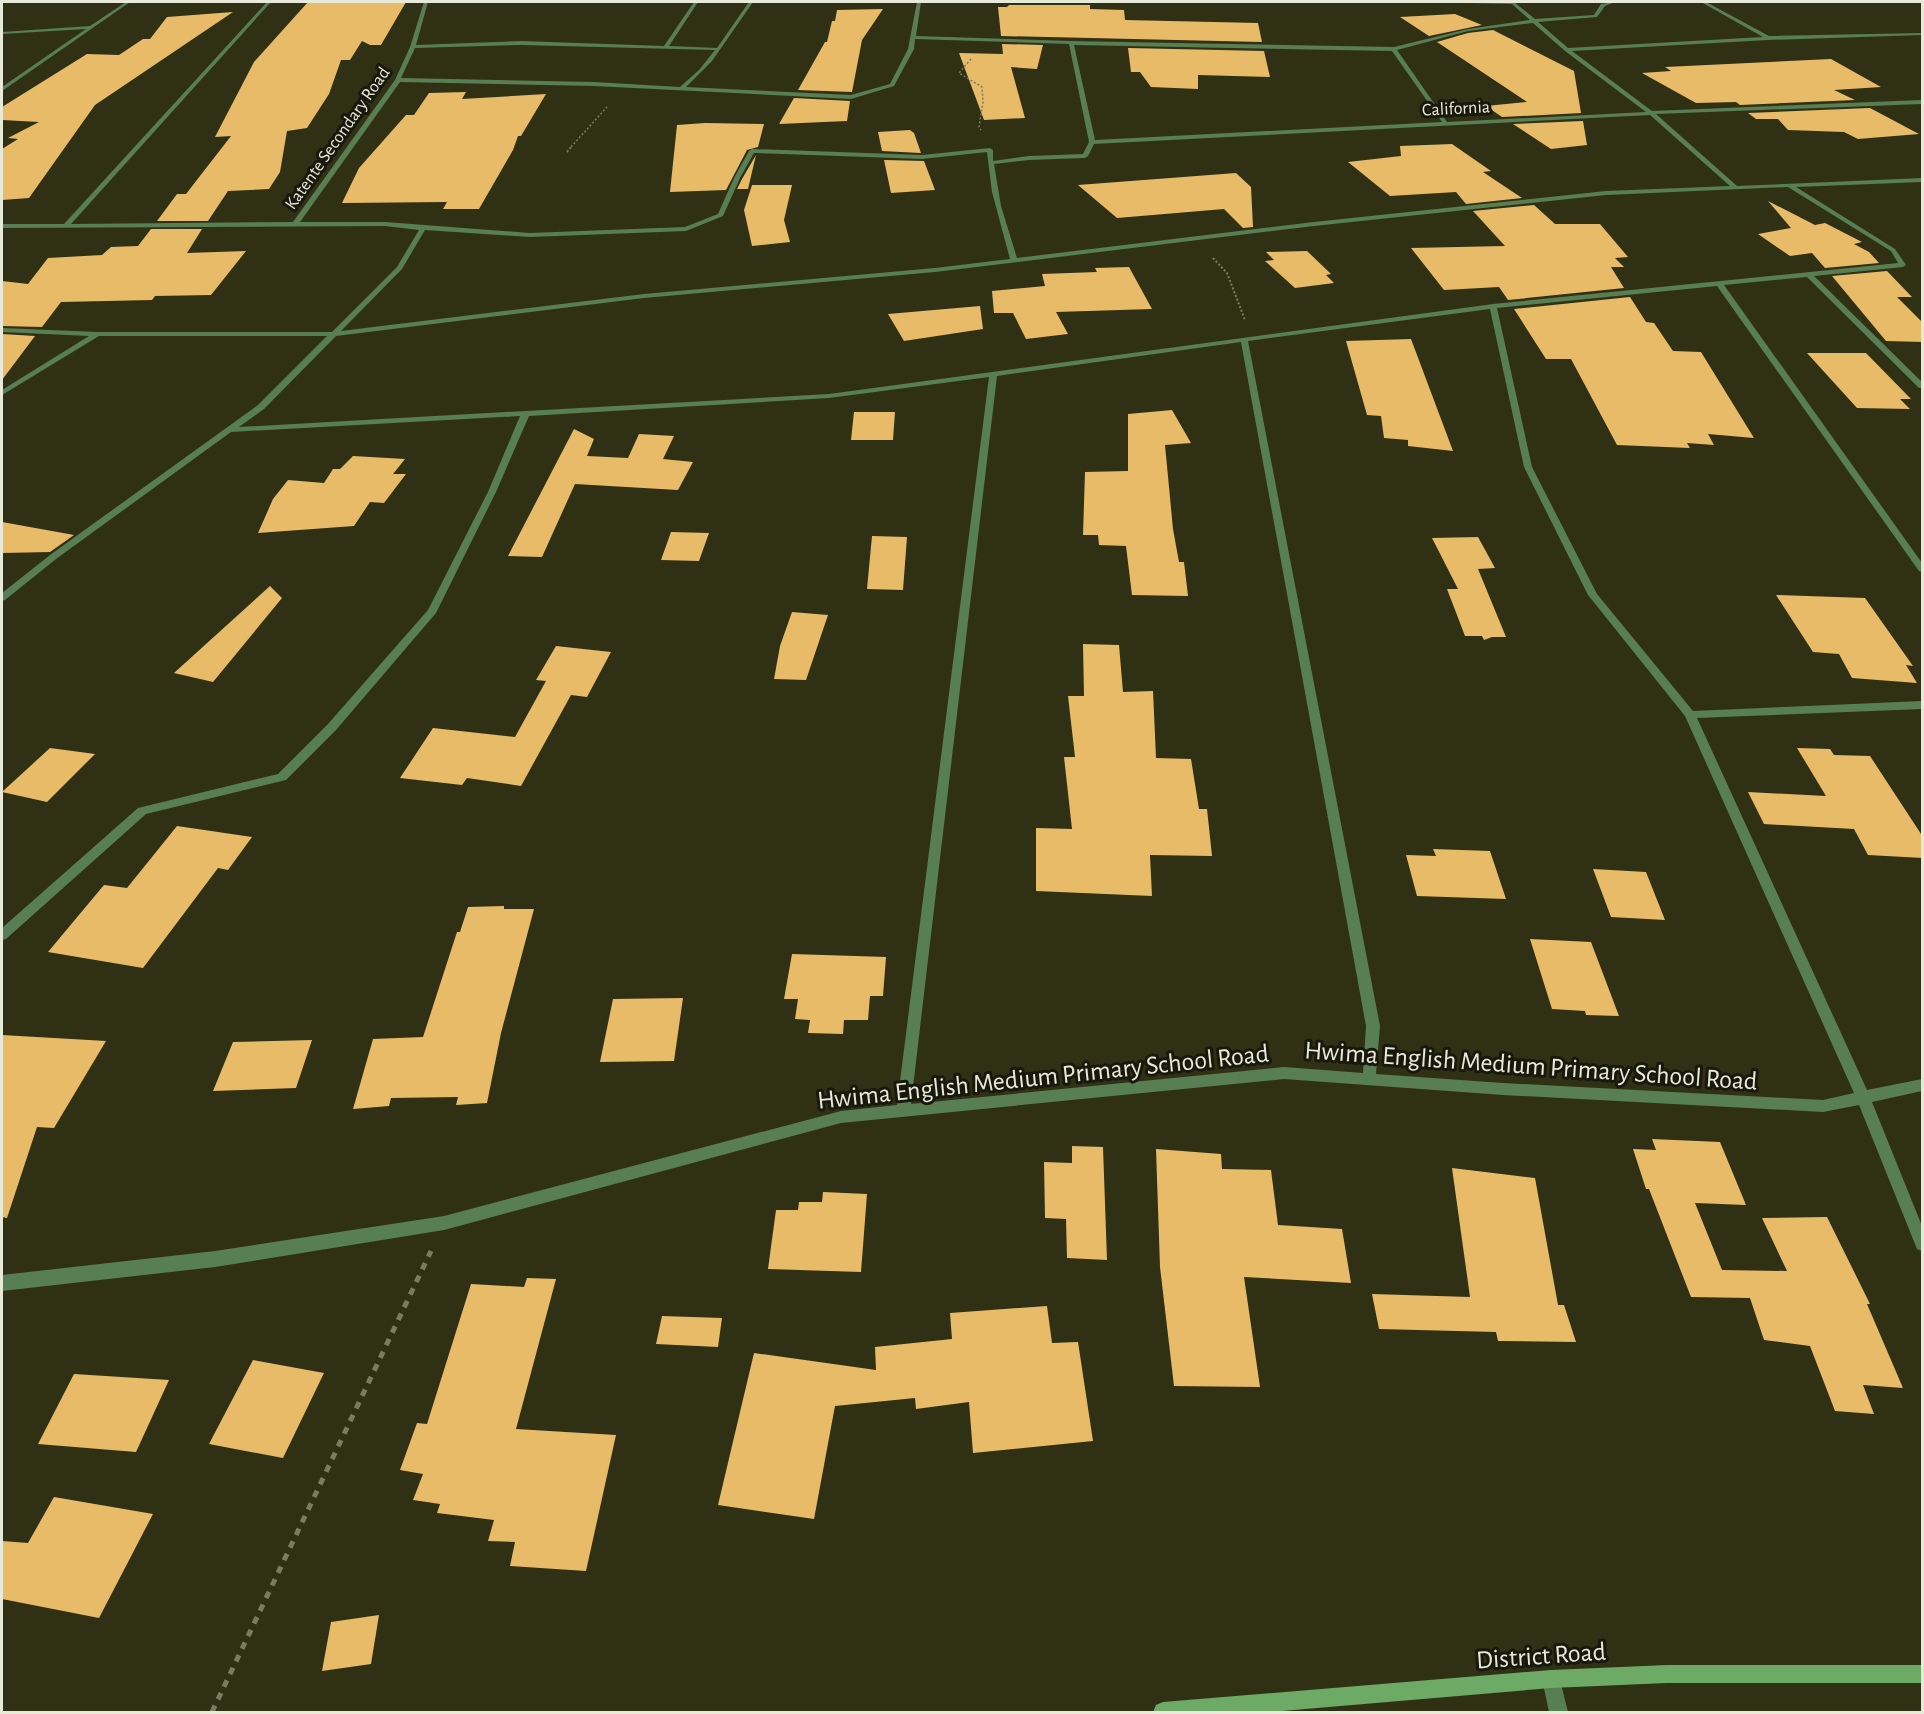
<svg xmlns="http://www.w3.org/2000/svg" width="1924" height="1714" font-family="'Alegreya Sans',sans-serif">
<rect width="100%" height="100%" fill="#303114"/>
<path fill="#e8bb69" d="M308 2H406L381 45H370L362 41 350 60H341L329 94 307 128 287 131 280 172 269 189 228 191 208 221H157L177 194H186L231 136 215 137 254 62Z
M1009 5H1090V9L1124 10 1125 20 1258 23 1262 42 1001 36 998 7H1007Z
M883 9 862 40 852 92 798 90 825 42H827L832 21H835L837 10Z
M233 12 95 105 29 198 2 200V149L18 139 8 138 39 122 2 120V107L87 54 119 55 143 39H150L167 17Z
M1455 14 1482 25 1429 36 1400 17Z
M1493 30 1574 71 1581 113 1502 117 1486 106 1527 102 1437 42 1468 33Z
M1002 44 1043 45 1037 69 1011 67 1025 118 984 120 959 53 1003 54Z
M1128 48 1264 51 1270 77 1198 75V89L1151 87 1140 72H1131Z
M1831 59 1881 87 1834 90 1855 100 1740 105 1736 102 1696 103 1642 73 1671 71 1665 67Z
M466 92 462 99 546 94 521 136H518L513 150 479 209H443L447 202 342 203 359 168 406 115H414L429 93Z
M794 98 850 101 847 121 779 124Z
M1870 108 1919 134 1858 139 1844 132 1788 130 1778 119H1756L1748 113Z
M1583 121 1587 145 1551 149 1513 124Z
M705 123 764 124 758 147 747 150 726 190 670 192 677 125Z
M910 130 914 133 921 153 882 151 878 132Z
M1452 144 1491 171 1483 172 1522 198 1466 204 1456 192 1390 196 1348 162 1401 156 1400 146Z
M756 155 748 189H737L742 179Z
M884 160 924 161 935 190 891 193Z
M1236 173 1251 187 1253 227 1243 228 1224 209 1117 218 1078 185Z
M752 185H792L784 220 790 242 752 246 744 210Z
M1768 201 1815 225 1825 223 1862 242 1854 244 1869 252 1879 263 1825 268 1812 253 1790 256 1758 234 1791 228Z
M1534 205 1555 224H1600L1628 257 1615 258 1624 267H1611L1624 288 1508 300 1499 287 1444 290 1411 248 1505 246 1473 211Z
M151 229H202L187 253 246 251 211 295 155 296 152 300 61 302 42 327 2 326V281L28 284 48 258 102 255 111 247 138 246Z
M1307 251 1331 274 1326 275 1334 283 1295 288 1265 261 1274 260 1266 252Z
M1129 267 1152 309 1056 312 1068 334 1026 339 1013 313H994L992 291 1045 286 1042 274 1097 272 1095 268Z
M1887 271 1912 297H1897L1923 323V342L1886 341 1832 276Z
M1630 297 1646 322 1654 323 1673 351 1701 352 1754 438 1708 434 1714 445 1687 443 1690 448 1617 445 1571 359H1546L1514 309Z
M980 306 983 329 904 341 888 314Z
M2 334 35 336 2 380Z
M1411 339 1453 451 1408 446V440L1384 438 1381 416 1367 415 1346 341Z
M1807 353H1866L1911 399H1900L1910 409 1857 408Z
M1172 410 1191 443 1165 445 1173 529 1179 562H1184L1188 596 1132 595 1126 546 1099 545 1098 535H1083L1085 472 1128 471V414Z
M854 412H895L893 440H851Z
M574 429 594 439 587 456 628 458 639 434 674 436 663 459 693 462 678 490 575 484 542 557 508 556Z
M353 456 405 459 393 474H406L384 503 370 502 354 526 258 533 273 499 288 480 324 483 333 469H340Z
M2 522 74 535 50 552 2 553Z
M671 532 709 533 699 561 661 560Z
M872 536 907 537 903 590 867 589Z
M1478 537 1495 568 1478 569 1506 637H1492L1484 640 1482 636H1465L1447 589H1458L1432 538Z
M270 586 282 598 213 682 174 673Z
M1776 595 1865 598 1913 666 1906 665 1917 683 1852 678 1839 654 1813 652Z
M792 612 828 615 806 680 774 679 780 646Z
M1083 644 1119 645 1123 692 1153 691 1156 758 1191 759 1199 809H1207L1212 856 1150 855 1152 896 1036 891V828L1072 829 1064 757H1075L1068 696H1084Z
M556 646 611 652 587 697 571 695 521 786 467 778 462 785 400 778 433 728 515 737 546 681 536 680Z
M50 748 95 754 47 802 2 792Z
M1797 748 1830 749 1834 755 1870 756 1923 837V858L1868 855 1854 829 1764 824 1748 792 1826 796Z
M177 826 252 837 228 870 218 868 143 968 48 952 104 885 127 888Z
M1433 849 1490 851 1506 899 1417 896 1406 855 1436 856Z
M1593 869 1646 872 1665 920 1611 917Z
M504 906V909H534L501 1033 487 1103 456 1105 458 1097 391 1098 389 1106 353 1109 373 1039 423 1037 457 932H460L468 907Z
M1530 939 1591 942 1619 1016 1586 1015 1585 1011 1552 1009Z
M792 954 886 957 883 996H870L868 1020H844L843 1034 808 1033 810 1020 795 1019 798 999H784Z
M683 998 674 1061 600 1062 613 999Z
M2 1035 106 1041 54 1128 37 1127 7 1218 2 1217Z
M312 1040 296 1088 213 1091 233 1042Z
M1652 1139 1720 1142 1746 1205 1695 1203 1722 1270 1787 1271 1762 1218 1827 1217 1870 1304H1867L1903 1388 1863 1385 1874 1414 1835 1411 1810 1346 1764 1340 1750 1298 1691 1297 1649 1189H1646L1633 1149 1656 1150Z
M1072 1146 1103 1147 1107 1260 1067 1258 1066 1219 1045 1218 1044 1162 1072 1163Z
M1156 1149 1221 1154 1222 1169 1271 1170 1278 1225 1342 1229 1351 1283 1244 1277 1260 1387 1174 1386 1160 1267Z
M1452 1168 1535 1178 1558 1305H1564L1576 1342 1498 1341 1496 1332 1379 1329 1372 1294 1470 1297Z
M823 1192 867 1194 861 1272 768 1269 776 1210H798L799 1202H822Z
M527 1278 556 1279 516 1429 616 1435 586 1571 510 1566 515 1542 488 1541 494 1520 437 1513 440 1504 413 1500 423 1474 400 1470 417 1423 427 1424 471 1284 524 1287Z
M1047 1306 1052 1343 1078 1342 1093 1441 973 1453 969 1402 916 1409 915 1398 835 1406 814 1519 718 1505 754 1353 876 1370 875 1347 952 1339 950 1313Z
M662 1316 722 1318 718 1347 656 1344Z
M253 1360 324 1373 283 1458 209 1444Z
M74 1374 169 1380 136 1452 38 1444Z
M54 1497 153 1514 99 1618 2 1599V1541L28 1543Z
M379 1615 371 1664 322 1671 331 1622Z"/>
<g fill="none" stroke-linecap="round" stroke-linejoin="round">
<path stroke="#7a7b63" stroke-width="1.5" stroke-dasharray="2 2" stroke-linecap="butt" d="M971 59 959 73 982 87 983 102 979 127 981 130
M571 147 607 107"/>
<path stroke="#7a7b63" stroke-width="2" stroke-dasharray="2 2" stroke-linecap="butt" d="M567 152 572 146
M1213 258 1227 273 1245 320"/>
<path stroke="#7a7b63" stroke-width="5" stroke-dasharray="7 7" stroke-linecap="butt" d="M212 1712 431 1251"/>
<path fill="#587e53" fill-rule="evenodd" d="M126 2H130L2 91V87L86 29 2 34V32L90 26Z
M267 2H271L71 224 293 222 395 80 410 47 424 2H428L416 45 521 41 664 46 694 2H698L669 46 717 48 749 2H753L712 61 686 87 851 95 890 84 908 49 917 2H921L916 36 1071 41 1394 47 1468 29 1530 20 1512 4 1468 3 1466 2H1514L1535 19 1594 15 1601 4 1615 2 1605 6 1597 17 1538 22 1568 48 1763 37 1701 2H1706L1769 36 1922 33V35L1768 40 1572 51 1652 111 1922 100V104L1656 114 1737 186 1922 178V182L1796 187 1895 249 1906 265 1903 267 1814 276 1922 382V388H1919L1807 277 1724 285 1922 563V572L1919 571 1717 286 1497 308 1532 467 1597 594 1693 711 1922 701V709L1697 718 1867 1090 1922 1079V1091L1872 1102 1922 1226V1251L1917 1249 1859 1105 1823 1112 1503 1095 1284 1079 841 1123 444 1230 215 1267 2 1291V1275L215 1251 444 1216 841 1111 897 1105 989 377 829 398 529 416 496 492 436 613 336 730 286 780 146 814 6 939 2 940V928L138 808 278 774 328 724 428 610 488 492 520 416 231 432 56 559 5 600 2 601V593L50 555 258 405 327 336H99L2 395V390L89 336 2 332V328L97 332H332L397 267 419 230 385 226 2 228V224H64ZM1533 23 1565 51 1646 112 1447 122 1397 50 1468 31ZM915 39 1069 44 1089 142 1083 154 1029 156 993 161V150L990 148 922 155 752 149 749 151 734 178 718 214 685 227 530 233 385 222H300L400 82 594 86 851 99 894 86 914 49ZM521 45 715 50 699 70 680 87 594 82 401 78 415 48ZM1074 45 1392 51 1442 122 1095 140ZM1650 115 1730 186 1606 191 1314 222 1017 258 1001 206 994 164 1029 160 1085 158 1088 156 1094 144ZM987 152 992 192 1010 259 935 268 644 294 341 331 402 269 425 230 530 237 686 231 723 216 740 178 754 153 922 159ZM1788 187 1891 251 1898 263 1493 304 829 394 239 427 264 409 336 336 644 298 935 272 1314 226 1606 195ZM1490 309 1524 467 1588 595 1685 716 1854 1093 1823 1100 1503 1083 1376 1074 1380 1026 1248 341ZM1241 342 1366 1026 1363 1073 1284 1067 911 1104 997 376Z
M1551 1670 1558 1672 1568 1712H1549L1542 1679 1544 1672Z"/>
<path fill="#6caa66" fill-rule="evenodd" d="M1667 1665H1922V1683H1667L1551 1688 1270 1712H1153L1156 1705 1163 1702 1551 1670Z"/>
</g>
<g text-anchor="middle" stroke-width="6" stroke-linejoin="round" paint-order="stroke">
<g font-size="18" fill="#e8ead9" stroke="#18180c">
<text transform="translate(1456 108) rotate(-3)" y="6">California</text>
<text transform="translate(337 138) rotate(-55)" y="6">Katente Secondary Road</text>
</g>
<g font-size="26" fill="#e8ead9" stroke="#18180c">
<text transform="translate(1531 1065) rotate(4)" y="9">Hwima English Medium Primary School Road</text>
<text transform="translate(1043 1076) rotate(-6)" y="9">Hwima English Medium Primary School Road</text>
<text transform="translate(1541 1655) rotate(-4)" y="9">District Road</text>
</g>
</g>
<rect width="1924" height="1714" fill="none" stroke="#e8ead9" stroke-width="6"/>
</svg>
